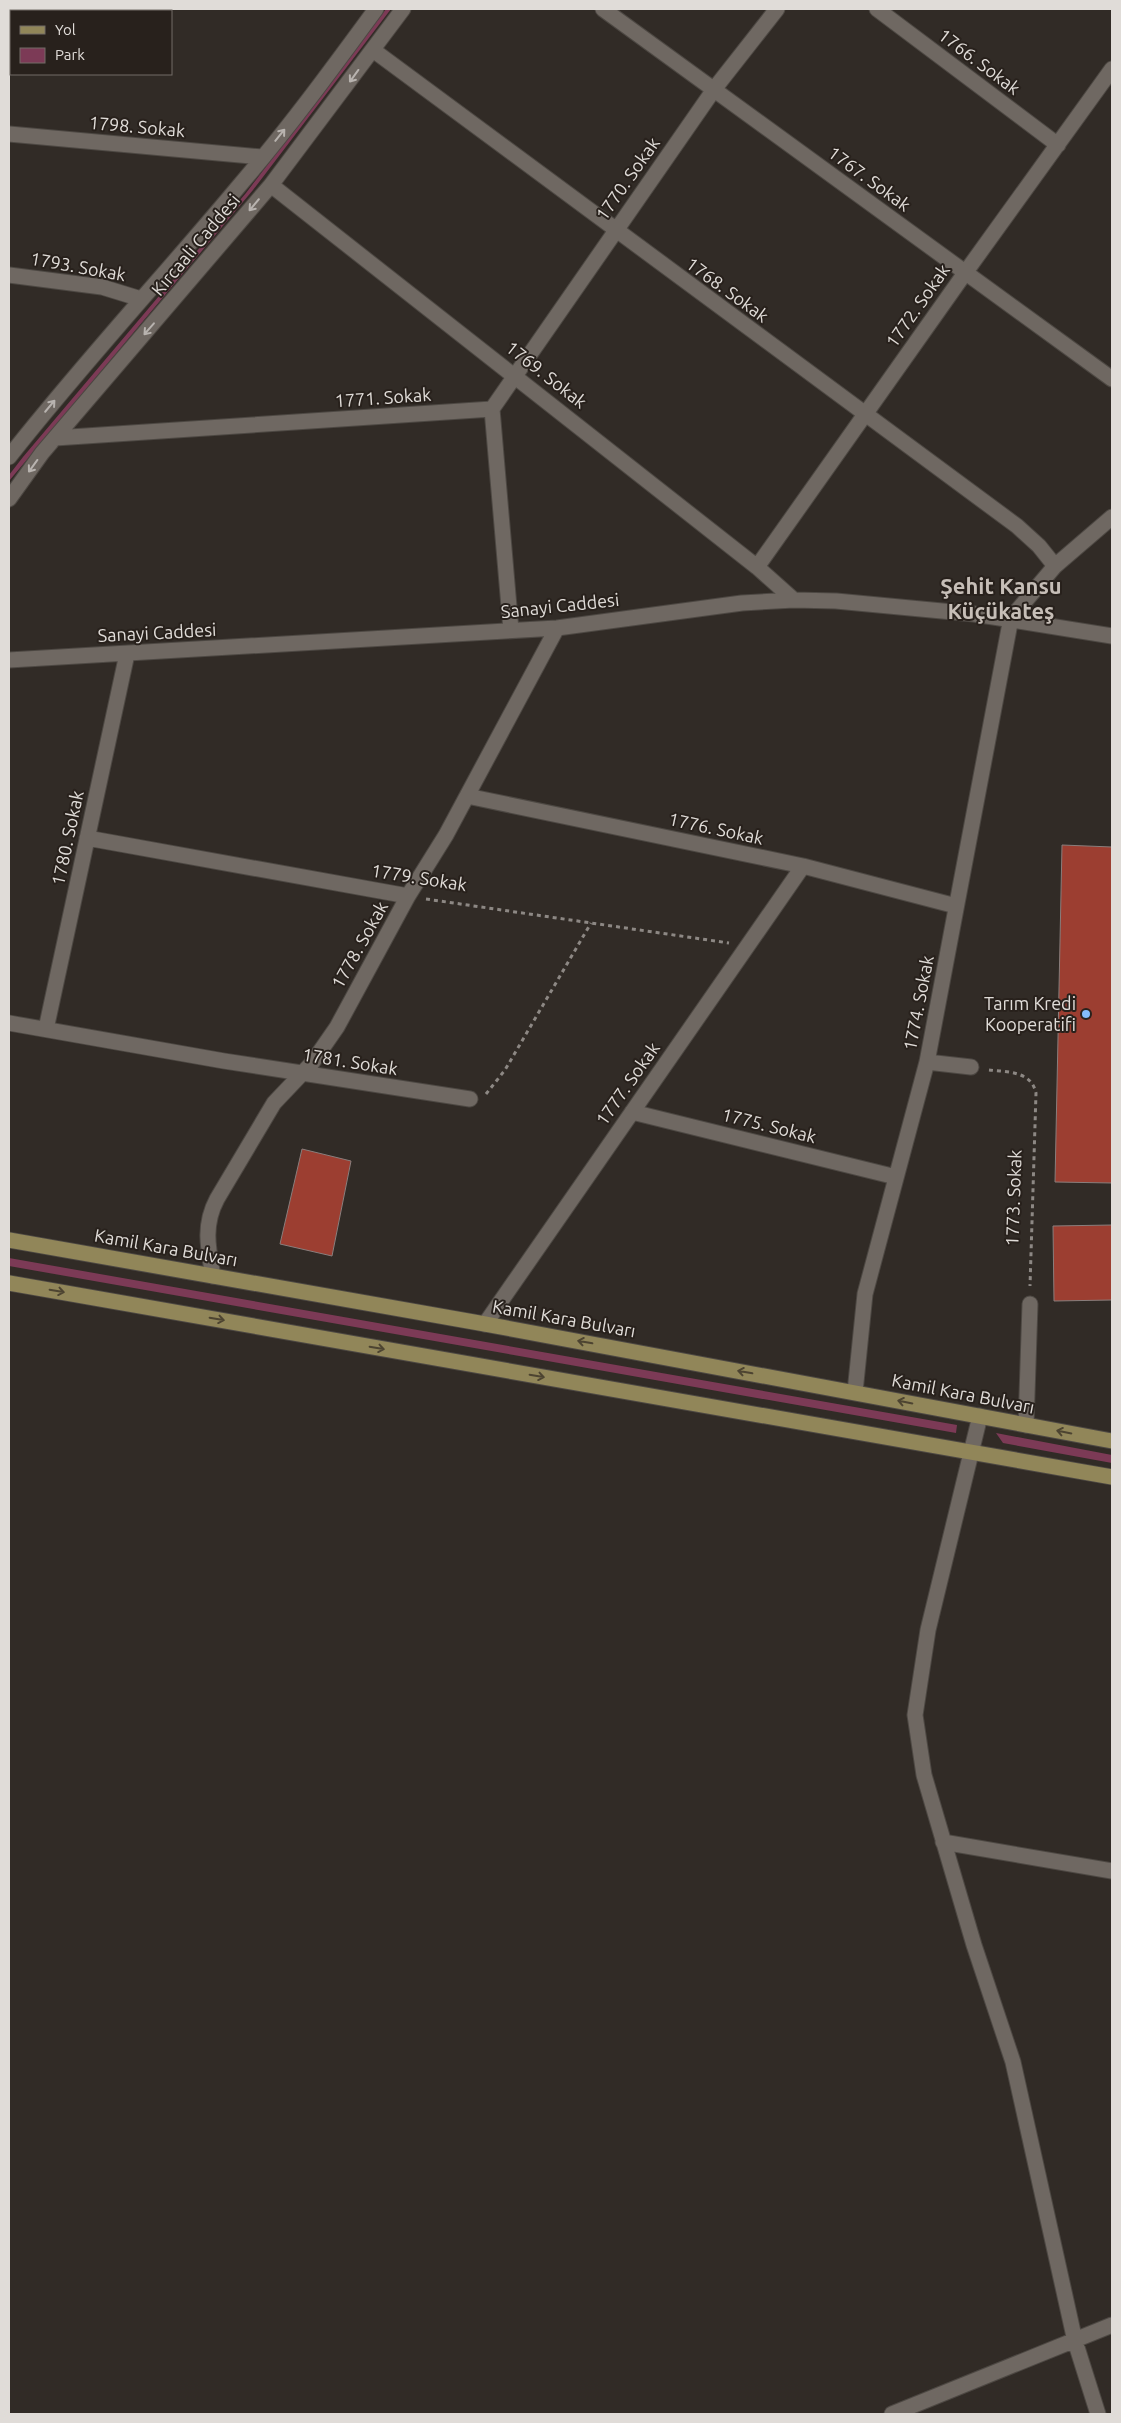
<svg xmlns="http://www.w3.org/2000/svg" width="1121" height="2423" font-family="Ubuntu,sans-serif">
<rect width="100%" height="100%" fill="#312b26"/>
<path fill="#7c3a56" d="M386 9H391L253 190 9 481V475L23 457 246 193Z
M9 1258 957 1425 956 1433 9 1266Z
M996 1433 1112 1455V1463L1003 1443Z"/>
<path fill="#9c3e31" stroke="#897e7c" d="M1062 845 1112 847V1183L1055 1182Z
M302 1149 351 1161 332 1256 280 1244Z
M1112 1225V1300L1054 1301 1053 1226Z"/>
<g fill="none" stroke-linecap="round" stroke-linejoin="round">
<defs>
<path id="minor" d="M603 9 1112 379
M877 9 1058 145
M373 50 1017 526 1039 546 1055 566
M9 134 262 157
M271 185 757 567 794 600
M9 275 102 287 141 299
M492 409 715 88 777 9
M55 438 492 409 511 630
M9 457C82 364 163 277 239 186 288 129 332 69 376 9
M9 499 42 453 271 185 403 9
M757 567 965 273 1112 69
M9 660 557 628 742 603 794 600 836 601 974 614 1112 636
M467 796 803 866 956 906
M87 838 408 896
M9 1023 224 1061 470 1099
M46 1029 127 654
M927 1062 971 1067
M632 1112 896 1177
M213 1276C208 1248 203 1225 217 1199L274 1103 312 1063 337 1027 408 896 446 835 557 628
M485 1324 803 866
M855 1392 865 1294 927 1062 1011 618 1055 566 1112 517
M980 1416 928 1630 915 1715 924 1775 974 1945 1013 2062 1075 2341 1098 2414
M1026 1425 1030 1304
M943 1842 1112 1871
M892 2414 1112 2325"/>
<path id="major" d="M9 1240 485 1324 1112 1441
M9 1283 1112 1477"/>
</defs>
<use href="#minor" stroke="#4d4843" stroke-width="17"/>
<use href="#major" stroke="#4d4843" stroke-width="17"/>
<path stroke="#8d8884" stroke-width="3" stroke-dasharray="4 4" stroke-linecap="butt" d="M426 899 729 943
M989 1070C1008 1072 1031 1071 1036 1093L1030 1286
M486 1094 505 1070 591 923"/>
<use href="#minor" stroke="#6f6862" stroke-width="15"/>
<use href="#major" stroke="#918659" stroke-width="15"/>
</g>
<defs><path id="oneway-shaft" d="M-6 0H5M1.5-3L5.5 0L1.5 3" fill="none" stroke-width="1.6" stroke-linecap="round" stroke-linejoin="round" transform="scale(1.25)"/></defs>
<g stroke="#b8b3af">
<use href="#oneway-shaft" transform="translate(354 76) rotate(126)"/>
<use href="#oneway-shaft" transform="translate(280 135) rotate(-51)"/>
<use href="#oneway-shaft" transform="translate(254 205) rotate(130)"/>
<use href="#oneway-shaft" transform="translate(149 329) rotate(131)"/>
<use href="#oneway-shaft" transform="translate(50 406) rotate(-50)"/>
<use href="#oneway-shaft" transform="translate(33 466) rotate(126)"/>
</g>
<g stroke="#4d4431">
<use href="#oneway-shaft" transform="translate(57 1291) rotate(10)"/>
<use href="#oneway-shaft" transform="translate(217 1319) rotate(10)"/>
<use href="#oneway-shaft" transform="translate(585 1342) rotate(-170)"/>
<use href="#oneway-shaft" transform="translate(377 1348) rotate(10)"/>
<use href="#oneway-shaft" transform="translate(745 1372) rotate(-170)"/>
<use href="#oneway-shaft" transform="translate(537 1376) rotate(10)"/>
<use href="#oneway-shaft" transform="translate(905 1402) rotate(-169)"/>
<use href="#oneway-shaft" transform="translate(1064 1432) rotate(-169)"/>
</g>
<circle fill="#84bcfb" stroke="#28211c" stroke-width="2" cx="1086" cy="1014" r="5"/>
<g text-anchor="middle" stroke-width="4" stroke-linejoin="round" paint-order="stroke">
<g font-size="18" fill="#e0dcd8" stroke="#28211c">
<text transform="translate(979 62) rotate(37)" y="6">1766. Sokak</text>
<text transform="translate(137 127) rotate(5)" y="6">1798. Sokak</text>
<text transform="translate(628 179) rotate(-55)" y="6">1770. Sokak</text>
<text transform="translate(869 179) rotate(36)" y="6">1767. Sokak</text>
<text transform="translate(196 245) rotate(-50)" y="6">Kırcaali Caddesi</text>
<text transform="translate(78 267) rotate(10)" y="6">1793. Sokak</text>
<text transform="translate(727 290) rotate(36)" y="6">1768. Sokak</text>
<text transform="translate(918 306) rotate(-55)" y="6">1772. Sokak</text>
<text transform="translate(546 375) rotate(38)" y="6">1769. Sokak</text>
<text transform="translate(383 398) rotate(-4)" y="6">1771. Sokak</text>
<text transform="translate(560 606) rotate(-6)" y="6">Sanayi Caddesi</text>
<text transform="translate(157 633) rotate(-3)" y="6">Sanayi Caddesi</text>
<text transform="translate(716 829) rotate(12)" y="6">1776. Sokak</text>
<text transform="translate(68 838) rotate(-78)" y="6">1780. Sokak</text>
<text transform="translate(419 878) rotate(9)" y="6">1779. Sokak</text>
<text transform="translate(360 945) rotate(-61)" y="6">1778. Sokak</text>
<text transform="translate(919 1003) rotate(-79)" y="6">1774. Sokak</text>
<text transform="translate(350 1062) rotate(9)" y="6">1781. Sokak</text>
<text transform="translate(628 1084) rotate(-55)" y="6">1777. Sokak</text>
<text transform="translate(769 1126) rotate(14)" y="6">1775. Sokak</text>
<text transform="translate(1014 1198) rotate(-88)" y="6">1773. Sokak</text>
<text transform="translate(166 1248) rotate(10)" y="6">Kamil Kara Bulvarı</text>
<text transform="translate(564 1319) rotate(10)" y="6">Kamil Kara Bulvarı</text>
<text transform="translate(963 1394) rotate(11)" y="6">Kamil Kara Bulvarı</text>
</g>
<g font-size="18" fill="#e0dcd8" stroke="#28211c" text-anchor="end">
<text x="1076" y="1010">Tarım Kredi<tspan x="1076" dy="21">Kooperatifi</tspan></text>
</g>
<g font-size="22" font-weight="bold" fill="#c6beb7" stroke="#28211c">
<text x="1001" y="594">Şehit Kansu<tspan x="1001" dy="25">Küçükateş</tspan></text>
</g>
</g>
<rect width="1121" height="2423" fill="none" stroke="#e0dcd8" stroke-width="20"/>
<rect x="10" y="10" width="162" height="65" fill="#28211c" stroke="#726c67"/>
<rect x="20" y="26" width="25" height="8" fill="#918659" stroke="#726c67"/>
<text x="55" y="35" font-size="15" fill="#e0dcd8">Yol</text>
<rect x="20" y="48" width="25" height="15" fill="#7c3a56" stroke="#726c67"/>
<text x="55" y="60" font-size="15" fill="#e0dcd8">Park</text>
</svg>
